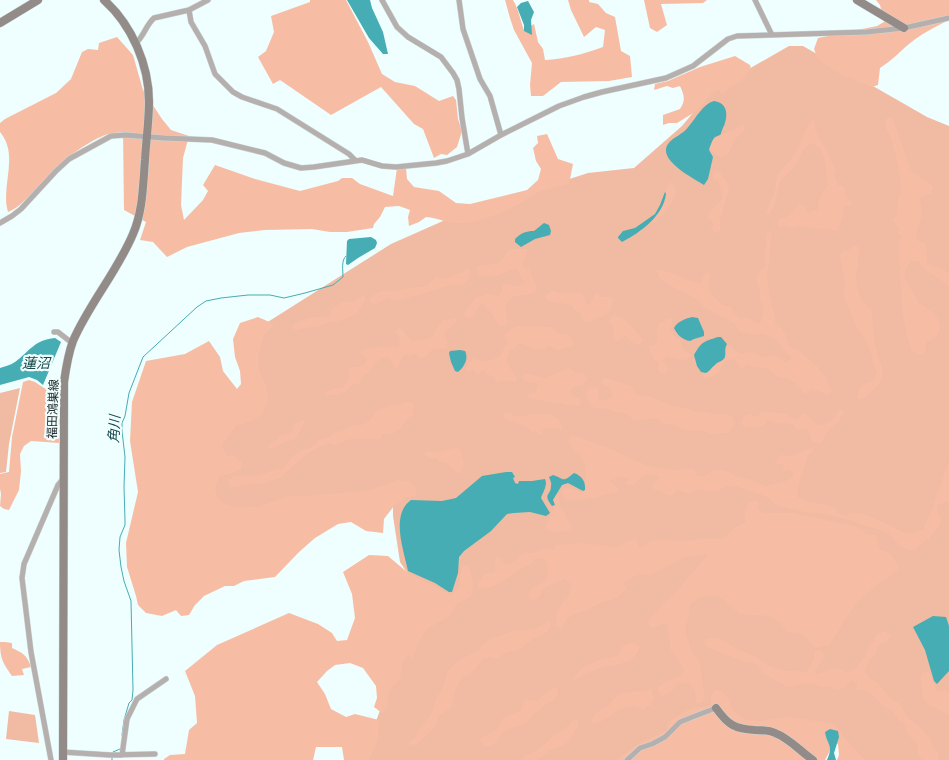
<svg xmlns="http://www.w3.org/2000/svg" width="949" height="760" font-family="'Asap Condensed','Noto Sans JP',sans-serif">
<rect width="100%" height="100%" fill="#effefe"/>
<path fill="#f1baa2" d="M789 46H803L927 117 949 126V760H859L840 738 639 760H364L370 737 390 684 410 577 400 562 393 516V494L221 523 209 493 211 444 244 400 263 325 391 244 452 217 588 173 634 168 682 126 712 90Z
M20 388 9 444 6 472 0 473V393Z
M9 711 35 715 39 743 6 739Z"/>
<path fill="#f7bda4" d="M310 0H346L368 42 382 74 395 82 415 86 439 101 453 96 456 100 458 119 462 131 457 147 447 155 441 154 434 158 423 129 414 124 381 87 331 115 280 80 273 84 258 57 266 51 274 32 271 16 310 2Z
M505 0H513C519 10 520 20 524 30L534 24 538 42 543 49 545 60C565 59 584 54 603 47L605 30 596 27 584 37 571 10 568 0H589V2L598 4 606 13 615 17 621 51 630 56 632 77 609 81 561 82 543 96H531L530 85 532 63 514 30 510 18Z
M644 0H707L703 3 661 4 667 25 657 32 650 28Z
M876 0H949V20C937 26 925 32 914 40 902 49 893 60 880 68L878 85 872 87 840 74 818 59 814 49 818 38 877 26 884 22 880 5Z
M117 37 133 55 143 90 162 119 171 130 189 136 183 158 181 205 184 220 203 200 208 191 203 185 215 165 255 179 300 191 338 181 342 178H352L360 184 393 196 397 168H406L407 179 414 187 439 191 456 203 470 204 527 190 538 180 541 169 536 161 533 148 538 143 537 136 547 134 558 159 573 164 569 184C559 186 548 188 539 192 532 195 525 200 519 204 502 213 480 223 460 223 449 224 438 218 426 217L419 222 409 226 408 217 410 210 399 206 385 207 380 217 374 224 373 228 347 232H330L312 229 265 230 239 233 187 247 167 257 153 242 140 240 146 222 124 210 123 132C118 133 113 133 108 134 89 140 61 161 48 176 37 187 23 206 8 212 0 186 20 156 0 132V123L5 119 56 93 71 79 82 52 88 49 98 50 99 43Z
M735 56 750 65 751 69 741 81 723 93 718 90 712 93 695 112 677 123H669L663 125V115L680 109C686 100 684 95 680 86L673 88 667 86 654 90 655 84 668 81 700 67Z
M888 117 893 119 911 170C919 179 925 179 933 187L931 193 920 197C920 205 923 211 921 219 919 227 915 231 917 240L926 244 928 265 940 268 949 273V287C940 276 924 274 919 261H911C901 273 904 280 913 292 915 295 916 300 919 303 923 306 928 308 932 312 945 325 942 336 926 342V351L920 355 912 351C904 330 902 308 901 286 900 279 900 274 901 267L899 265V241L902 237 897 232 899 229 893 219 897 214 898 201 901 191V181L895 152 890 135 885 127V123Z
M813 119C816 124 814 129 817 134 818 138 821 141 823 144 829 153 830 161 836 170L833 172 838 186 842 185 845 189 846 196 852 203 850 206H844L841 222 837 231 800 226 791 228 786 226 778 227 779 219 787 217 799 204 804 206 808 213 811 211H817L820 197 828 185C825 169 828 151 812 143 800 150 803 154 796 164 791 173 782 175 779 185 776 195 776 207 769 215L766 213 775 191 777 176 795 154 805 133 806 129Z
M744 125 745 129C743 133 740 134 736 138 730 146 733 152 722 158 715 156 713 152 709 147L712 139Z
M715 171H719L727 182 729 189 720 220V231L715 233 712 229 713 224V222L708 218C708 207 723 205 723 194 722 193 721 192 721 190 720 188 720 185 719 182L713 179V174Z
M670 182C686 192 663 214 654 223L652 222C656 215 663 210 665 201 667 194 665 189 670 182Z
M769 231 772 232 770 244 769 264 767 272 769 294 775 317V322L778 327 782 328 786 336 789 346 799 351 818 367 821 372 826 377 827 382 832 391 827 395 819 391 811 389 807 393H804L799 386 788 378 779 377 767 368 755 367 746 364 742 370 735 360 729 359 723 364 718 374 712 376 706 379 702 376 708 366 725 355 727 346H731L736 351 742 354 747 352 755 353 763 357 774 356 786 362 792 358 785 351 775 338 762 334 755 335 740 332 734 323 704 307 695 298 673 287 658 277 657 270C673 270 686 283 701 283L704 275 710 272C710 277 709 281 709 286 709 296 718 300 724 306H731L734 313 741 319 748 318 757 323 761 322C763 314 765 307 760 300 762 284 749 279 765 267 766 259 762 253 767 245L766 235Z
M853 246H857L860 251C857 256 858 261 858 266 857 270 856 274 856 278 857 292 860 302 871 309 873 321 874 333 875 345 877 357 886 368 881 380 878 389 870 388 866 398L858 399C858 386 861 384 873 382L877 372 874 365 872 356 866 341 858 330 844 296 845 282 840 256 843 251 849 250Z
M511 249H527L526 255 522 264 523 267 530 270 534 282 537 286 536 291C523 300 514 288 505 307L508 323 504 326 499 325 490 311 482 303 478 307 473 317 468 318 464 314 475 298 488 294 499 296 502 291V286L507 284 514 286H521L525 282 522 279 517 269C510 270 506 272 500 275 495 277 489 275 483 276L478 274 477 266C483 265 497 265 501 261 506 256 504 253 511 249Z
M467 269 469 270 470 276 467 281 462 285C449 285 438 289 426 293 416 296 405 298 394 301L389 297C382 300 379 304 373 305L369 300 375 294 381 292 389 291H397L402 289 427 286 435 277 447 279 455 274 461 273Z
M552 291 564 294 581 293 585 298V303L590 304 596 293 602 297H609L613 299C612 303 611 308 609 311 606 316 603 316 598 317 591 320 592 324 583 320L581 313 574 310 572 305 548 301 545 296Z
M362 296 365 297V301L357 313 354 315 339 321 330 322 318 326 300 329 296 330 292 328 293 325C300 322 308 316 316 317 320 317 324 318 328 318L331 315 330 312C337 303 344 301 354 302L358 298Z
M616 315C624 318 638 332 643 340L641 344H635L625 336 618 341 613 337C614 330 615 326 609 322L611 317Z
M258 317 274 324 263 337 258 359 259 371 266 386 268 400 263 413 254 420 236 426 222 445 227 456 233 455 237 459 242 462 241 470 219 477 215 488 217 497 224 504 232 506 258 507 289 496H309L364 491 373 489 398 480 409 481 416 488V495L413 497H407L394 506 384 519 383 533 366 531 351 522 338 524 315 538 299 552 275 577 244 581 234 586H225L204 596 195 605 189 615 181 616 176 610 162 616 146 613 138 605 136 596 127 567 126 543 138 492 130 441 132 402 146 361 185 354 209 341 220 357 223 371 237 389 241 384 240 371 235 357 233 339 240 323Z
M455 318 457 322 446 331 444 335 447 341V348C439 351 431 346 427 356L420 359 416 354H413L410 357 406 354C401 357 400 361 399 367L395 368 389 358C373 356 374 372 362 377L360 383 352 385C346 394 336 396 327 395L324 393 334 388H341C347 383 351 379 349 371L353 367C361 367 364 367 367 359L361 353 364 349 392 346 398 347C402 341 399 336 395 331L398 328 403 330 406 336 412 341 430 338 433 335 438 326 444 319 449 320Z
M667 319H672V325L670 328C672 334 674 337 680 340L683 349 691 355C684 365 676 357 666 356L663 360 668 368 667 372 664 374 659 372 658 361H654L652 354 649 352V346L654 345 658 340 656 333 659 324Z
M517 326 550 327 562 335H566L570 336 573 342 572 347 562 348 558 351C544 341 550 349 540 350 536 350 524 344 520 343 517 346 513 348 510 351 503 359 511 371 517 378L515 382 503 380 497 382 494 376 487 375 484 370 477 375 474 370 465 371 468 364 474 358 482 362 491 360 499 357 508 342 504 334Z
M569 368C574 372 579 375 585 374L587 380 582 386H575L571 389V394L574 397 580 398 581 402 579 406C570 406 563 403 555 402 546 401 537 401 527 397L530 393 535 394 538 385 535 382H527L523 378 525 373 544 378Z
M604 378 632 386 637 395 649 396 669 405 689 409 694 412H705L718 415 725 414 732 416 735 424 733 428 728 433C722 432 717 434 712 434 709 433 707 432 704 431 692 430 682 431 673 424H664L660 420 656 419 633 420C628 412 624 414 616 412 613 412 611 410 608 409 603 408 597 408 591 407L586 394 587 389 598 387 599 400H606L612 396V391L607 386 601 383Z
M29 380 35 382 44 388 55 393 59 401V443L31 441 24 446 20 454 21 471 19 490 9 510 4 509 0 506 1 494 0 489V474L9 472 12 437 23 382Z
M405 402H412L414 408 413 415 406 420 399 430 394 433 383 434 380 439 354 438 345 441 339 444 335 445 329 443 321 446 307 454 280 478 264 483 229 487V480L234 476H250L267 473 277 468 283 469 291 458 301 450 310 448 319 440 327 438 336 432 344 431 349 427 365 424 370 420 375 412 381 409 391 405 399 406Z
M842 410 844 412 838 422 828 431 820 444 813 442 810 437 809 431 804 429 800 430H797L793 424 782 423 777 424 771 421H767L764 425 750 427 743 426C740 419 744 416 750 414L754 417 758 416 762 412 783 413 795 419 799 418 802 414H806C809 417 812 421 815 423 824 429 835 419 838 411Z
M509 413C512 415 513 416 517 416 530 417 562 406 562 430L553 428 550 429 545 428 542 431V435L539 434 535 431 532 433C526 422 514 423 504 418L503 414Z
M303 420 305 421C303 427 299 431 297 437 292 441 286 441 281 444 275 446 274 449 269 449L268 445 277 440 280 436 290 433 294 429 293 426 295 424Z
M572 435 616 451 623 455 650 467 673 470 694 469 698 476H706L712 471 719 470 729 472 737 477 751 480 766 486 786 481 793 477V472L788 469 787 471H784L783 469 784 467 782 464H777L776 461 781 455H785L787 457C796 455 803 450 812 448L813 451 807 456C805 470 798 482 797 497L807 502 827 505 836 509 839 514 847 516 850 512 862 514 876 519 891 526 904 533 911 534 923 529 934 505 935 500 949 461V502H946L937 505V513L941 517 940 525 929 539 924 541 915 550H909L900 546 889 534 883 531 862 525 854 521 822 513H810L775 505 769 498 757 493 735 486H726L716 492 698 489 689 493 676 490 672 496 666 495 662 491 653 489V484L660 477C647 470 643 477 633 485L626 484 629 478 620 477 609 481 617 487 618 490 616 492 585 500H567L563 497 561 490C569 486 574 489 582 493L586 479 585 464 580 455 572 448 568 440Z
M458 447 461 451 464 465 459 474 448 464 439 461 437 458H431L424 454 426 451C437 455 447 449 458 447Z
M558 494 560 501V507L565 513 567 520C571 523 572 526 571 531L553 532 545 529 554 508 550 502 554 495Z
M755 500 759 502 758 509 764 513H793L858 527 866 534 876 535 880 550C892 552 893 557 899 568L892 575 880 582 856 603 829 645 816 648 803 634 788 632 780 623 770 616 740 614 719 596H702L689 605V616L685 630 688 641 692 652 699 661 701 670 705 698 702 703H695L696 696 694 689 689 684 683 683 677 684 670 693 662 696 657 690 658 687 671 679 680 676 685 671 675 654 671 651 667 623 658 625 653 628 649 626V620L662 605 678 590 706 557 707 553 685 557 651 575 641 574 630 578 623 583 626 588C618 601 610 599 598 604 594 606 591 608 587 610 574 615 568 613 562 628L556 626 557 611 568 597 572 585 565 579C558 582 549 584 544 589 538 596 541 599 531 600L528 595C531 584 541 587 546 579 549 575 547 567 547 562L543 558 535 559 529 565 517 571 507 579 489 588H478C478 581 481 578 486 573L491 574 495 572V561L497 557 501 558 504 564H511L524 553H534L543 549 554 550 556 545 582 543 619 547 628 541 636 540 640 548 650 541 664 539 682 542 700 539H723L733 529 746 522 744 514 748 503Z
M369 555 388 556 407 572 451 595 460 586V575L462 566H469L473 582V591L470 597 462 601 456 605 451 614 446 618 427 629 416 646V652L413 658 408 655 402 664 401 673 400 679 389 691 387 708 382 713 374 707 377 698 376 686 363 668 350 663 335 665 327 671 317 682 325 694 331 709 346 717 355 714 379 720C379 729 379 737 376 745 374 750 370 754 369 760H344L342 747H316L313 760H164V759L170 755 185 754 189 730 197 723 195 696 185 671 217 645 289 613 318 624 332 633 337 641 347 640 355 618 352 594 343 572Z
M549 621 551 626 547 632 533 639 520 649 503 654 497 659 491 657 484 658 479 663 475 669 468 675 462 678 455 690 454 698 451 708 438 716 436 725 431 731 417 744 412 745 409 744V742L415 739 417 732 431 715 437 697 443 689 447 673 452 666 461 659 478 651 482 645 493 638 514 631 536 629Z
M884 631 891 636 887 641 878 646 875 655 870 659 867 665 865 672 869 678 878 683 888 696 893 700 899 703 909 719 916 723 921 728 930 738 934 749 938 752 939 760H922L917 752C920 745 914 739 908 735L905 725 899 720 891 710 885 707 874 696 866 690H857V682L851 680 845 687 837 690 828 686 822 687 813 684H801L792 687 786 686 763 673 760 668 753 662H744L730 656 725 655 708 647 704 644 705 640C720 634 729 645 741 651 747 653 754 655 759 659 763 661 767 666 772 667 783 672 795 671 807 672L814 659 815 651 820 650 823 653V660C818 664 816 668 815 674 829 673 831 663 847 673L856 668 860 663 865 657 869 646 872 643 876 635Z
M0 642H5L12 643V648C23 653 27 655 31 667L22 669 24 675 12 676C3 663 0 659 0 642Z
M634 643 640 647C633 665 619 663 603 667 592 669 583 677 573 680 584 660 599 661 619 655 622 645 623 644 634 643Z
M926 671 929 672 937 691 943 690 949 692V715L936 708 930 706 923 698 921 679V675Z
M553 688H558V694L554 700 543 706 539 711 533 714 530 720 524 724 504 731 494 744 486 747 482 743 479 739 492 733 497 729 504 717 522 710V704L526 700 537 701 547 692Z
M651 689 654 698 651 705 643 710C626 697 614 717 599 722 596 723 593 723 591 724L594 715 611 704 614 698 620 694Z
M715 690H720L729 699 733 711 746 720 760 721 789 717 834 724 843 736 865 760H837L839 755 838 744 834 743 825 760H616L641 742 658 735 667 730 669 722 683 712 693 708 711 706V695Z
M578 719V726L568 742 559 747 550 750 545 755 536 760H522L524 756 538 750 550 739 568 726 572 721Z"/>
<path fill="#45adb3" d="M347 0H370L372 8 383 32 388 54H383L369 38Z
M528 1 534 12 531 20 532 35 524 31V25L517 7 521 3Z
M714 101C728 103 728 115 724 126 723 127 721 133 721 134 719 136 716 136 714 138 712 141 710 146 709 150L713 157 708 179 704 185C693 178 657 160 668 144 673 137 684 134 689 126 696 118 703 104 714 101Z
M665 192 666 194C663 216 641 232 622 242L618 238V237L623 231 635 228 655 214 660 205Z
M544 223 549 225 551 231 550 235 535 239 521 247 515 242V239C521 233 526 231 534 231Z
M371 237 376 240 377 243 375 248 358 258 348 265 346 264 347 241 349 239Z
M692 317 698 318 704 332V336L694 339 690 341C683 340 677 335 674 328 678 321 685 319 692 317Z
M718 337H721L727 344C724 349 726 352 725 357 723 362 718 361 715 365 711 368 711 370 706 373L701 372 697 366 694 355C702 341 703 342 718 337Z
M55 338 61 342 43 385 37 380 29 377 0 385V368C5 366 11 365 15 362 30 351 34 340 55 338Z
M460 350 465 351C469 359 464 367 458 372L455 371 451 362 449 353 450 351Z
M506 472H512L515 477 513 478 515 483 518 484 519 481H532L545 479C548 485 543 492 541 498L550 513 546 516 530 512 514 513 507 514 491 531 464 551 459 557 458 573 452 592H449L435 583 408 571C404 550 390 515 411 500L442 501 456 498 482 476Z
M574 473C582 476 586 482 585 490L583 491 568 483 562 485 553 500 555 505 552 506C542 493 551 496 551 486 552 483 550 480 549 477L553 475C565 479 562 483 574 473Z
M933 616 946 617 949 626V671L937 684 934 681 925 650 913 627Z
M830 729 838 731 839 737 834 753 836 760H827C834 745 827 745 825 732Z"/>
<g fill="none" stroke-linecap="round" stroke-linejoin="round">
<path stroke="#45adb3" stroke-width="1" d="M122 735 124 720 129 703 132 700 133 690 131 601 124 581 121 567 119 550 120 537 125 525V520L124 487 125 457 122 431V423L125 416 129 393 143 357 197 307 206 301 221 298 248 295H270L284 298 305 293 333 285 343 277C343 270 341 260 346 256
M113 752 120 749
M112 760V756"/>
<defs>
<path id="street" d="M382 0 397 27 408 37 441 57 453 73 457 80 459 89 462 118 468 154
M459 0 463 29 480 79 490 96 501 135
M755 0 772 35
M189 10 191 22 205 46 215 74 233 92 242 97 277 109 349 154 355 160
M136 43C144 36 146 25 154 18L189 10 208 0
M0 223 12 216 21 209 56 171 69 159 111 136 125 135 164 138 212 140 265 153 284 163 301 168 314 167 362 160 382 166 396 167 436 163 447 161 468 154 501 135 559 106 584 97 602 92 666 78 693 66 728 39 737 36 867 32 904 28 949 18
M54 332H58L72 343
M62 752 110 755 155 754
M122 755 127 719 137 699 166 679
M51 760 31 652 22 578 24 564 58 485 63 479
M627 760 640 748 652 744 665 737 680 722 695 716 716 708"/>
<path id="secondary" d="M857 0 904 28
M0 23 38 0
M716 708C728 725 735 729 755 730 762 730 769 730 775 733 789 738 800 751 813 760
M63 760 64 382C66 368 68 354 73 341 89 304 117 272 133 234 143 211 143 184 145 160 146 141 149 121 149 102 149 65 132 25 104 0"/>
</defs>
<use href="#street" stroke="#cad8d8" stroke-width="6"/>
<use href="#secondary" stroke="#cad8d8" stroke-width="9"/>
<use href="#street" stroke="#b5afad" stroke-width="5"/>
<use href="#secondary" stroke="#938b88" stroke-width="8"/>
</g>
<g text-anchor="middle" stroke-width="4.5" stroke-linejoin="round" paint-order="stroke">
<g font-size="12" fill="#242a2a" stroke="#effefe">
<text transform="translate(53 409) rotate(-88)" y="4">福田鴻巣線</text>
</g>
<g font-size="14" font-style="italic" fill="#18474a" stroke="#effefe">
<text x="36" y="368">蓮沼</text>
<text transform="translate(114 429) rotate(-87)" y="5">角川</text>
</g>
</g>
</svg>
